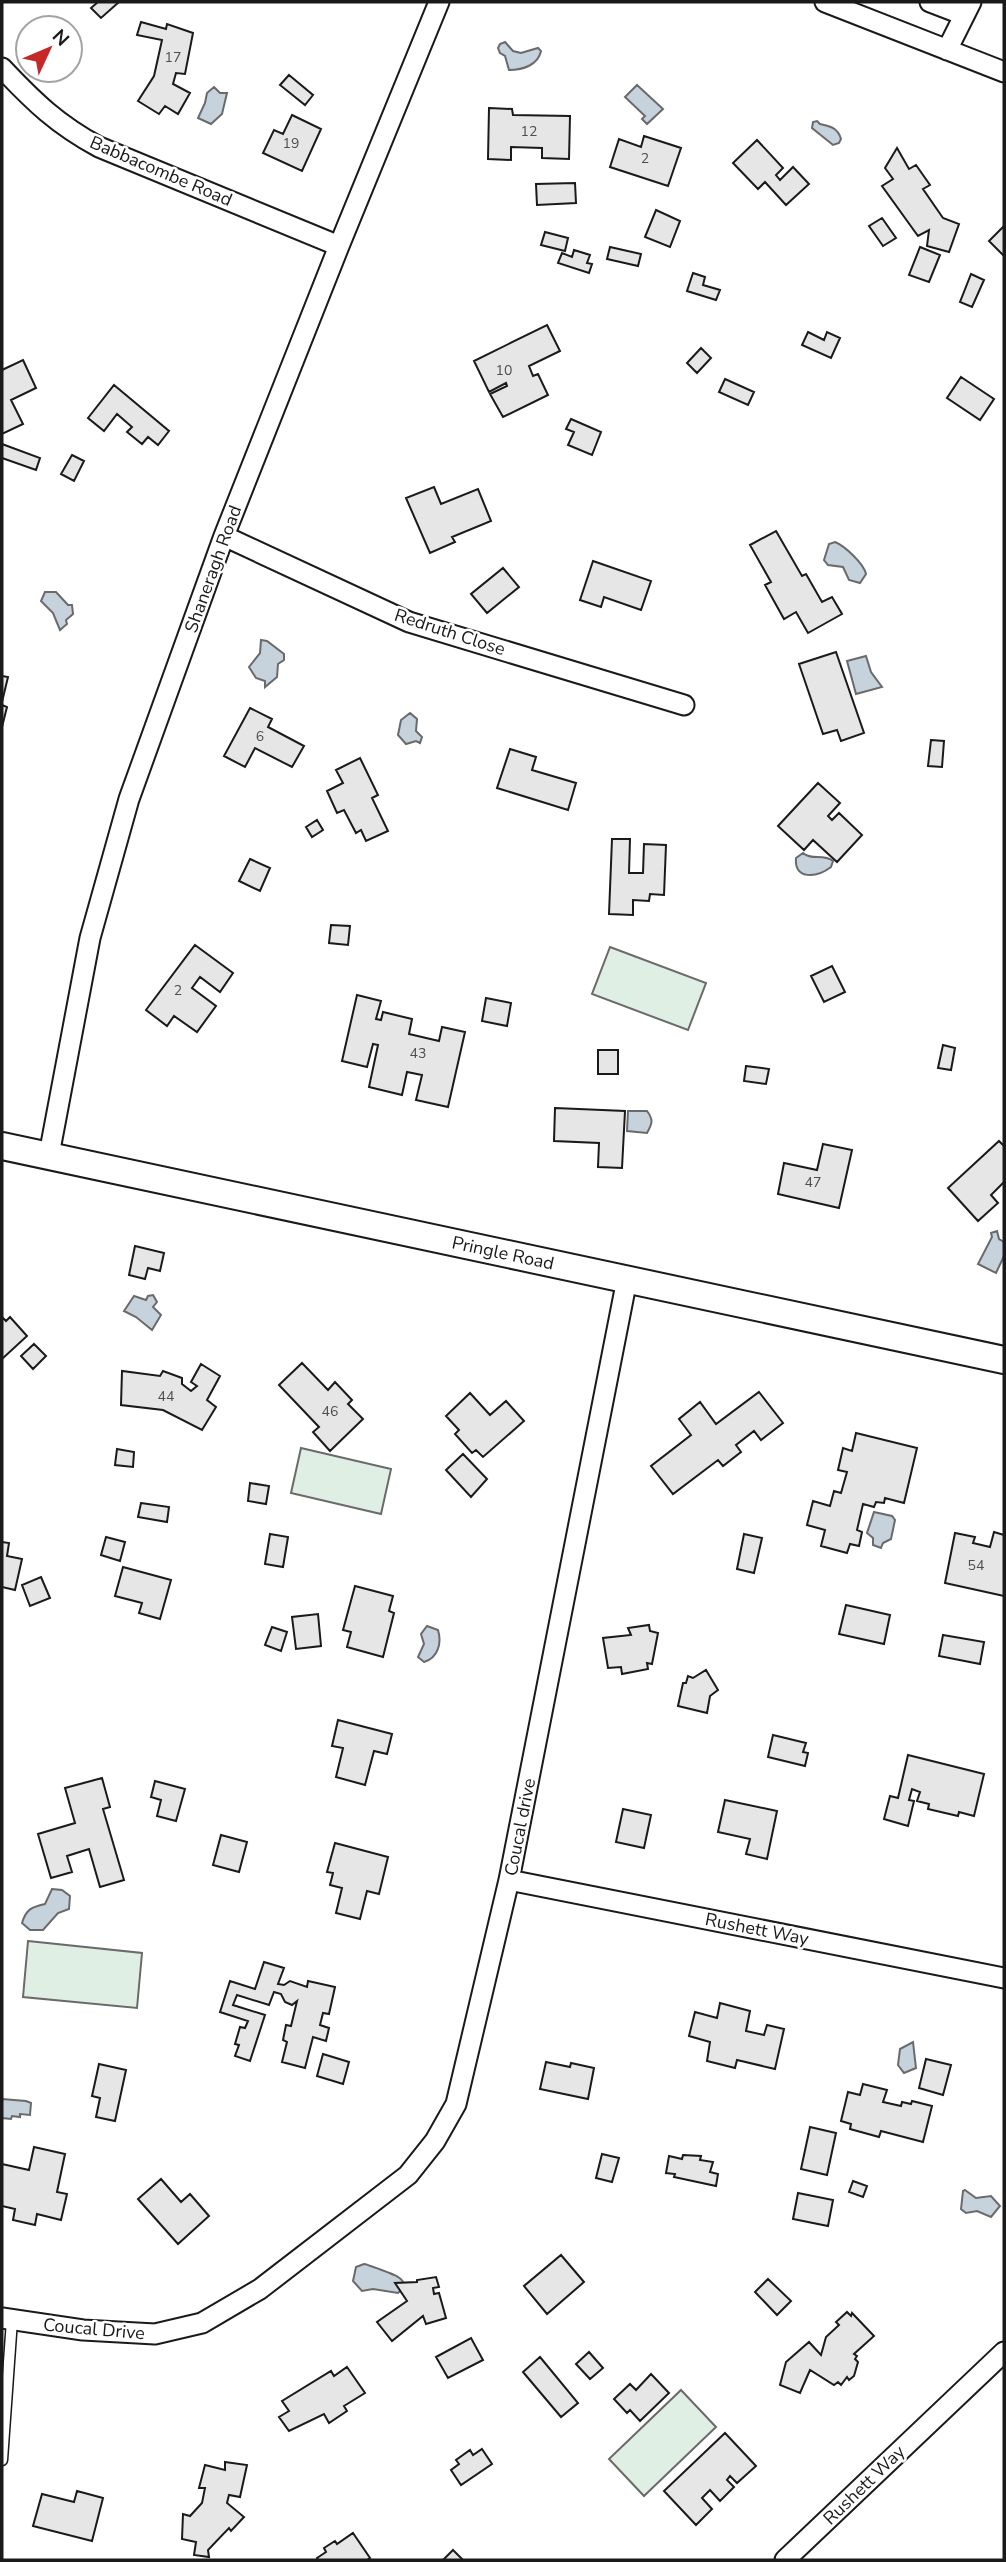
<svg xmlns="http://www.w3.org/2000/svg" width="1006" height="2562" font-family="'Nunito Sans',sans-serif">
<rect width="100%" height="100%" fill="#fff"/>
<path fill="#e0efe3" stroke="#6a6a6a" stroke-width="2" d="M610 947 706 983 688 1030 592 994Z
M301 1448 391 1469 381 1514 291 1493Z
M28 1941 142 1953 137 2008 23 1997Z
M681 2390 716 2427 644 2496 609 2459Z"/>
<path fill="#c6d2dc" stroke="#6a6a6a" stroke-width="2" d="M505 42 513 51 521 53 538 48 541 51C538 65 523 70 509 70L505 56 500 53 498 48 500 44Z
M637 85 663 109 647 124 642 119 645 116 625 97Z
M214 87 220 93H227L222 114 211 124 198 118 205 103 207 93Z
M817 121 820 124C830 126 838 128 841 139L839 143 833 145 812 128 813 122Z
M835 542C845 546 864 564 866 574L860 583 849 580 843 567 828 565 824 560 829 544Z
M45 592H56L68 605H72L73 614 66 620 67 624 60 630 53 613 41 601Z
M261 640 267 641 284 654V660L278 664 277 677 265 687V681L256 678 249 667 260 653Z
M866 656 871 672 882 687 856 694 847 661Z
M410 713 417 719 416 731 422 737 420 743 416 741 406 744 398 735 401 720Z
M803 853C812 861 823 853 833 861L831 867C818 877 794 881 796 858Z
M628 1111H647C654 1120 652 1124 647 1133L627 1131Z
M997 1231 999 1239 1004 1242V1256L996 1273 978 1264 992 1237 991 1233Z
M153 1295 157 1302 153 1307 161 1315 152 1330 136 1317 124 1311 134 1296 146 1300 148 1296Z
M874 1512 892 1516 895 1520 891 1539 883 1543 881 1548 873 1545V1538L867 1533Z
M427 1626 438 1630C442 1643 438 1658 424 1662L418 1657 424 1644 421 1634Z
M52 1889 62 1890 70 1896 69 1909 58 1913 43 1930H30L22 1923C26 1909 32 1907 45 1904Z
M913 2042 916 2068 904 2073 898 2065 900 2049Z
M2 2099 26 2101 31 2103 30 2115 20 2114V2117L12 2116 11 2119 2 2118Z
M965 2190 976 2198 991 2196 1000 2206 991 2217 977 2211 966 2213 961 2209 963 2191Z
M364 2264C366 2264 396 2275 398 2277 403 2280 403 2282 405 2287L398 2293 373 2289 362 2291 353 2281 356 2267Z"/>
<path fill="#e6e6e6" stroke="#1a1a1a" stroke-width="2" d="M98 2H119L101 18 91 8Z
M141 22 166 29 167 24 193 33 185 74 176 73 173 84 190 93 178 114 165 106 159 114 138 101 154 76 162 40 137 35Z
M289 75 313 95 305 105 280 85Z
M489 108 512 109 513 115 570 116 569 159 542 158V148L511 147V160L488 159Z
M292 115 321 129 302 171 263 153 274 130 283 134Z
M644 136 681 148 668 186 610 167 619 139 641 147Z
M757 140 783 168 776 175 780 180 793 167 809 184 786 205 765 182 758 189 733 163Z
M897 148 909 169 916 165 930 185 923 189 943 218 959 224 949 252 927 246 929 230 918 236 882 186 893 179 885 168Z
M575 183 576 203 537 205 536 184Z
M656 210 680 221 670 247 645 237Z
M882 218 896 238 883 246 869 226Z
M1004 226V256L989 241Z
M545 232 568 238 565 251 541 245Z
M610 247 641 254 638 266 607 259Z
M920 247 940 255 929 282 909 275Z
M574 250 590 255 587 263 592 264 589 273 558 263 562 253 572 257Z
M693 273 705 277 703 285 720 290 716 300 687 291Z
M971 274 984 280 972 307 960 302Z
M547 325 560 351 529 366 533 376 538 374 548 395 503 417 490 394 507 386 506 383 489 392 474 361Z
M808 332 824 340 827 332 840 338 831 358 802 345Z
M701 348 711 358 697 373 687 363Z
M23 360 36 388 11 400 23 424 2 434V370Z
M961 377 994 399 980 420 947 398Z
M725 379 754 392 748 405 719 392Z
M114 385 169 431 158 445 148 437 142 444 127 432 132 427 117 414 104 431 88 418Z
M571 419 601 432 592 455 568 445 574 432 566 429Z
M2 444 40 458 36 470 2 458Z
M72 455 84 461 74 481 61 474Z
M434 487 441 504 478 489 491 521 452 537 455 542 430 553 406 498Z
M776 531 802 576 806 574 822 602 832 597 842 614 808 633 796 612 784 619 765 585 771 582 750 545Z
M593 561 651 581 641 610 604 597 601 607 580 600Z
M503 568 519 587 487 613 471 594Z
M836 652 864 733 841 741 837 730 823 734 799 664Z
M2 676 8 677 2 702Z
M2 705 7 707 2 727Z
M250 708 272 719 268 727 304 746 292 767 255 748 245 767 224 756Z
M931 740 944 741 942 767 928 766Z
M510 749 536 757 532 770 576 783 568 810 497 788Z
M360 758 378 795 372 798 388 831 366 841 361 830 356 833 344 810 337 813 327 791 343 783 336 770Z
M818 783 840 803 828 816 832 820 839 813 862 835 837 862 813 840 804 850 778 826Z
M317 820 323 830 312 837 306 827Z
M612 839H630L629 873H643L644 844 666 845 664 895 650 894 649 901 633 900V915L609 914Z
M250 859 270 868 260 891 239 881Z
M331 925 350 926 348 945 329 943Z
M195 945 233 973 220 992 200 977 192 988 216 1006 197 1032 174 1016 167 1026 146 1010Z
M832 966 845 992 824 1002 811 976Z
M357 995 381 1001 376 1019 381 1020 383 1012 412 1019 409 1034 439 1041 442 1027 465 1032 448 1107 416 1100 422 1075 407 1072 402 1095 369 1087 378 1045 373 1044 367 1067 342 1061Z
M486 998 511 1003 507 1026 482 1021Z
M943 1045 955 1048 951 1070 938 1068Z
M598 1050H618V1074H598Z
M746 1066 769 1069 766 1084 744 1081Z
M555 1108 625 1111 622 1168 598 1167 599 1143 554 1141Z
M999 1141 1004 1146V1182L991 1195 998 1203 978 1221 948 1188Z
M823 1144 852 1150 839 1208 778 1194 784 1163 817 1170Z
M135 1246 164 1253 160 1271 148 1268 145 1279 129 1275Z
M2 1317 6 1321 10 1317 27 1336 2 1359Z
M34 1344 46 1356 33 1369 21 1356Z
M302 1363 328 1390 335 1382 352 1400 348 1404 363 1419 330 1451 313 1432 319 1427 279 1385Z
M201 1364 220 1376 207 1400 216 1407 202 1430 163 1410 121 1405 122 1371 160 1376 163 1371 182 1378V1384L191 1391 197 1386 191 1382Z
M759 1392 783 1423 761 1440 754 1431 736 1445 741 1452 723 1466 718 1460 673 1494 651 1466 691 1435 679 1419 700 1402 716 1424Z
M470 1393 490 1415 506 1401 524 1421 483 1457 476 1450 472 1453 455 1434 459 1430 446 1416Z
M856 1433 917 1448 904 1503 885 1498 884 1503 876 1502 874 1507 863 1504 857 1530 862 1532 859 1546 850 1544 847 1553 821 1546 825 1530 807 1525 813 1501 830 1506 834 1491 841 1493 847 1472 838 1470 843 1448 852 1451Z
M117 1449 134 1452 133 1467 115 1465Z
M463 1454 487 1479 471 1497 446 1470Z
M250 1483 269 1486 266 1504 248 1501Z
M141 1503 169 1507 167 1522 138 1517Z
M994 1532 1004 1535V1596L945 1583 955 1533 975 1537 973 1543 990 1547Z
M270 1534 288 1537 283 1567 265 1564Z
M744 1534 762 1538 754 1573 737 1569Z
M106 1537 125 1542 120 1561 101 1555Z
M2 1542 9 1543 7 1556 22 1559 15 1590 2 1587Z
M123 1567 171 1580 160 1619 139 1613 142 1603 115 1596Z
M41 1577 50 1598 30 1606 22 1585Z
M355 1586 393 1596 389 1611 394 1613 383 1657 347 1647 351 1632 343 1630Z
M846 1605 890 1615 884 1644 839 1634Z
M318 1614 321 1646 296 1649 292 1617Z
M649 1625 650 1631 658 1633 652 1664 647 1663 648 1669 622 1674 621 1667 608 1668 603 1638 631 1635 628 1628Z
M272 1627 287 1632 281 1651 265 1645Z
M943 1635 984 1642 980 1664 939 1656Z
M706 1670 718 1690 710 1696 707 1713 678 1706 683 1683H686L688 1676 693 1678Z
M338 1720 392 1734 387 1754 374 1751 365 1785 336 1777 343 1748 332 1746Z
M773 1735 806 1743 803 1752 808 1753 805 1766 768 1757Z
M908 1755 984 1774 974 1816 959 1812 958 1816 928 1809 929 1804 917 1801 920 1792 912 1789 909 1800 914 1801 908 1826 884 1819 890 1796 898 1798Z
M102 1778 110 1807 103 1809 124 1880 100 1887 89 1849 67 1856 72 1872 51 1878 38 1834 75 1823 65 1788Z
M155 1781 185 1789 176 1821 157 1816 161 1800 151 1797Z
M725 1800 777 1811 767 1859 746 1854 750 1839 718 1832Z
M623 1809 651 1815 644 1848 616 1842Z
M221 1835 247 1842 239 1872 213 1865Z
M335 1843 388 1857 379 1894 367 1891 360 1919 336 1913 342 1888 330 1885 333 1873 327 1872Z
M264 1962 284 1968 278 1984 284 1985 290 1981 307 1987 308 1981 335 1987 329 2014 323 2013 320 2025 329 2028 326 2041 313 2037 305 2068 282 2062 287 2042 283 2040 286 2025 291 2026 297 2001 292 2005 285 2002 281 1994 274 1992 269 2005 237 1995 233 2005 265 2015 250 2061 235 2056 239 2045 235 2044 240 2027 245 2028 248 2021 220 2012 230 1981 255 1989Z
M720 2003 750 2011 746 2031 764 2035 767 2025 784 2029 775 2069 737 2060 735 2068 707 2061 710 2042 689 2036 695 2012 717 2018Z
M323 2054 349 2062 343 2084 317 2076Z
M926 2059 951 2065 943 2095 919 2088Z
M546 2062 570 2067 571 2063 594 2068 588 2099 540 2089Z
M99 2064 126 2070 115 2121 96 2117 100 2098 92 2096Z
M863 2084 887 2090 883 2102 901 2106 902 2102 911 2104 912 2101 932 2106 923 2142 881 2131 879 2137 850 2129 851 2124 841 2121 848 2092 860 2095Z
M810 2127 836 2133 827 2175 801 2169Z
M34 2147 65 2154 57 2192 67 2194 61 2220 37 2214 35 2225 13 2220 15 2209 2 2206V2164L29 2170Z
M602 2154 619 2158 612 2182 596 2178Z
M683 2155 701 2156 700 2160 713 2162 710 2172 718 2174 716 2186 674 2177 675 2174 666 2173 669 2156 682 2159Z
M161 2179 181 2202 190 2194 209 2216 178 2244 138 2199Z
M853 2181 867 2186 863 2197 849 2192Z
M798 2193 833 2200 828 2226 793 2219Z
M561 2255 584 2282 547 2314 524 2286Z
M436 2277 439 2287 433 2288 434 2294 439 2293 446 2318 426 2324 423 2316 392 2341 377 2322 407 2301 395 2283 417 2282V2280Z
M768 2279 791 2301 777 2315 755 2292Z
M847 2312 851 2316 852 2313 874 2336 854 2354 857 2356 855 2359 858 2362 854 2376 849 2380 847 2377 841 2385 838 2382 834 2385 810 2370 800 2393 780 2385 786 2362 809 2342 821 2355 826 2337 839 2325 836 2322Z
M471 2338 483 2360 448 2378 436 2357Z
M589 2352 603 2368 590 2379 576 2364Z
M540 2357 578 2403 561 2417 523 2372Z
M347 2367 365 2393 344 2406 347 2411 329 2423 324 2414 289 2431 279 2417 289 2411 282 2401 331 2371 334 2376Z
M651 2374 669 2393 640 2421 630 2410 627 2413 614 2399 630 2384 636 2390Z
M725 2433 756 2466 737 2483 730 2476 727 2480 734 2487 720 2501 710 2490 702 2498 712 2509 696 2525 664 2491Z
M482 2449 492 2464 461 2485 451 2470 459 2464 456 2460 470 2450 473 2455Z
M225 2462 247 2465 240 2497 229 2495 227 2503 244 2517 231 2531 229 2528 208 2550 209 2557 194 2555 196 2542 182 2539 183 2514 190 2516 202 2503 205 2488H199L205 2465 225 2470Z
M77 2491 103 2498 92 2541 33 2526 42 2494 74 2502Z
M353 2533 370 2558 367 2560H318L317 2558 326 2552 324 2548 335 2541 337 2544Z
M453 2550 463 2560H443Z"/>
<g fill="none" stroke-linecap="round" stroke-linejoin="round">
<defs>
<path id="lane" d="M2 2460 12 2320"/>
<path id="street" d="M825 2 1004 72
M930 2 964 15
M947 50 971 2
M2 68C34 102 58 125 99 147L339 246
M224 536 409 622 684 705
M49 1155 90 938 129 799 224 536 339 246 439 2
M509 1880 1004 1978
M2 2318 83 2330 155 2334 202 2323 260 2289 408 2175 435 2141 456 2104 509 1880 627 1279
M785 2560 1004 2352"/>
<path id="secondary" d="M2 1146 1004 1360"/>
</defs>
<use href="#lane" stroke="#1a1a1a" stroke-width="13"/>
<use href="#street" stroke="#1a1a1a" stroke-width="23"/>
<use href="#secondary" stroke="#1a1a1a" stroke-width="30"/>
<use href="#lane" stroke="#fff" stroke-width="10"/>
<use href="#street" stroke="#fff" stroke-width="19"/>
<use href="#secondary" stroke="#fff" stroke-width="26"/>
</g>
<g text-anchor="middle" stroke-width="5" stroke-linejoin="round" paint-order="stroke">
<g font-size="14" fill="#4d4d4d">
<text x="173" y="62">17</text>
<text x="529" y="136">12</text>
<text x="291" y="148">19</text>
<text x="645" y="163">2</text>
<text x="504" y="375">10</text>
<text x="260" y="741">6</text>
<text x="178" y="995">2</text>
<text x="418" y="1058">43</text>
<text x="813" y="1187">47</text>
<text x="166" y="1401">44</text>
<text x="330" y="1416">46</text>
<text x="976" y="1570">54</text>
</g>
<g font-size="18" fill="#1a1a1a" stroke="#fff">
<text transform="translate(161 171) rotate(23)" y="6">Babbacombe Road</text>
<text transform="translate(213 569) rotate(-70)" y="6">Shaneragh Road</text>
<text transform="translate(450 632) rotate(18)" y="6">Redruth Close</text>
<text transform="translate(503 1253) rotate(12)" y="6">Pringle Road</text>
<text transform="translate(520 1827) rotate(-79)" y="6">Coucal drive</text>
<text transform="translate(757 1929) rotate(11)" y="6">Rushett Way</text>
<text transform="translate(94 2329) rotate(5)" y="6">Coucal Drive</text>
<text transform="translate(864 2485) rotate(-44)" y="6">Rushett Way</text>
</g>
</g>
<rect width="1006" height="2562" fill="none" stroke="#1a1a1a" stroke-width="7"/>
<g transform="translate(49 49) rotate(46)"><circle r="33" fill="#ffffff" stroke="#a3a3a3" stroke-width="2"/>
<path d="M0-5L12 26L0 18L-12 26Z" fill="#c62828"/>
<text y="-10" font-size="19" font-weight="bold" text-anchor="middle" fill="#1a1a1a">N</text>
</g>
</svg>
